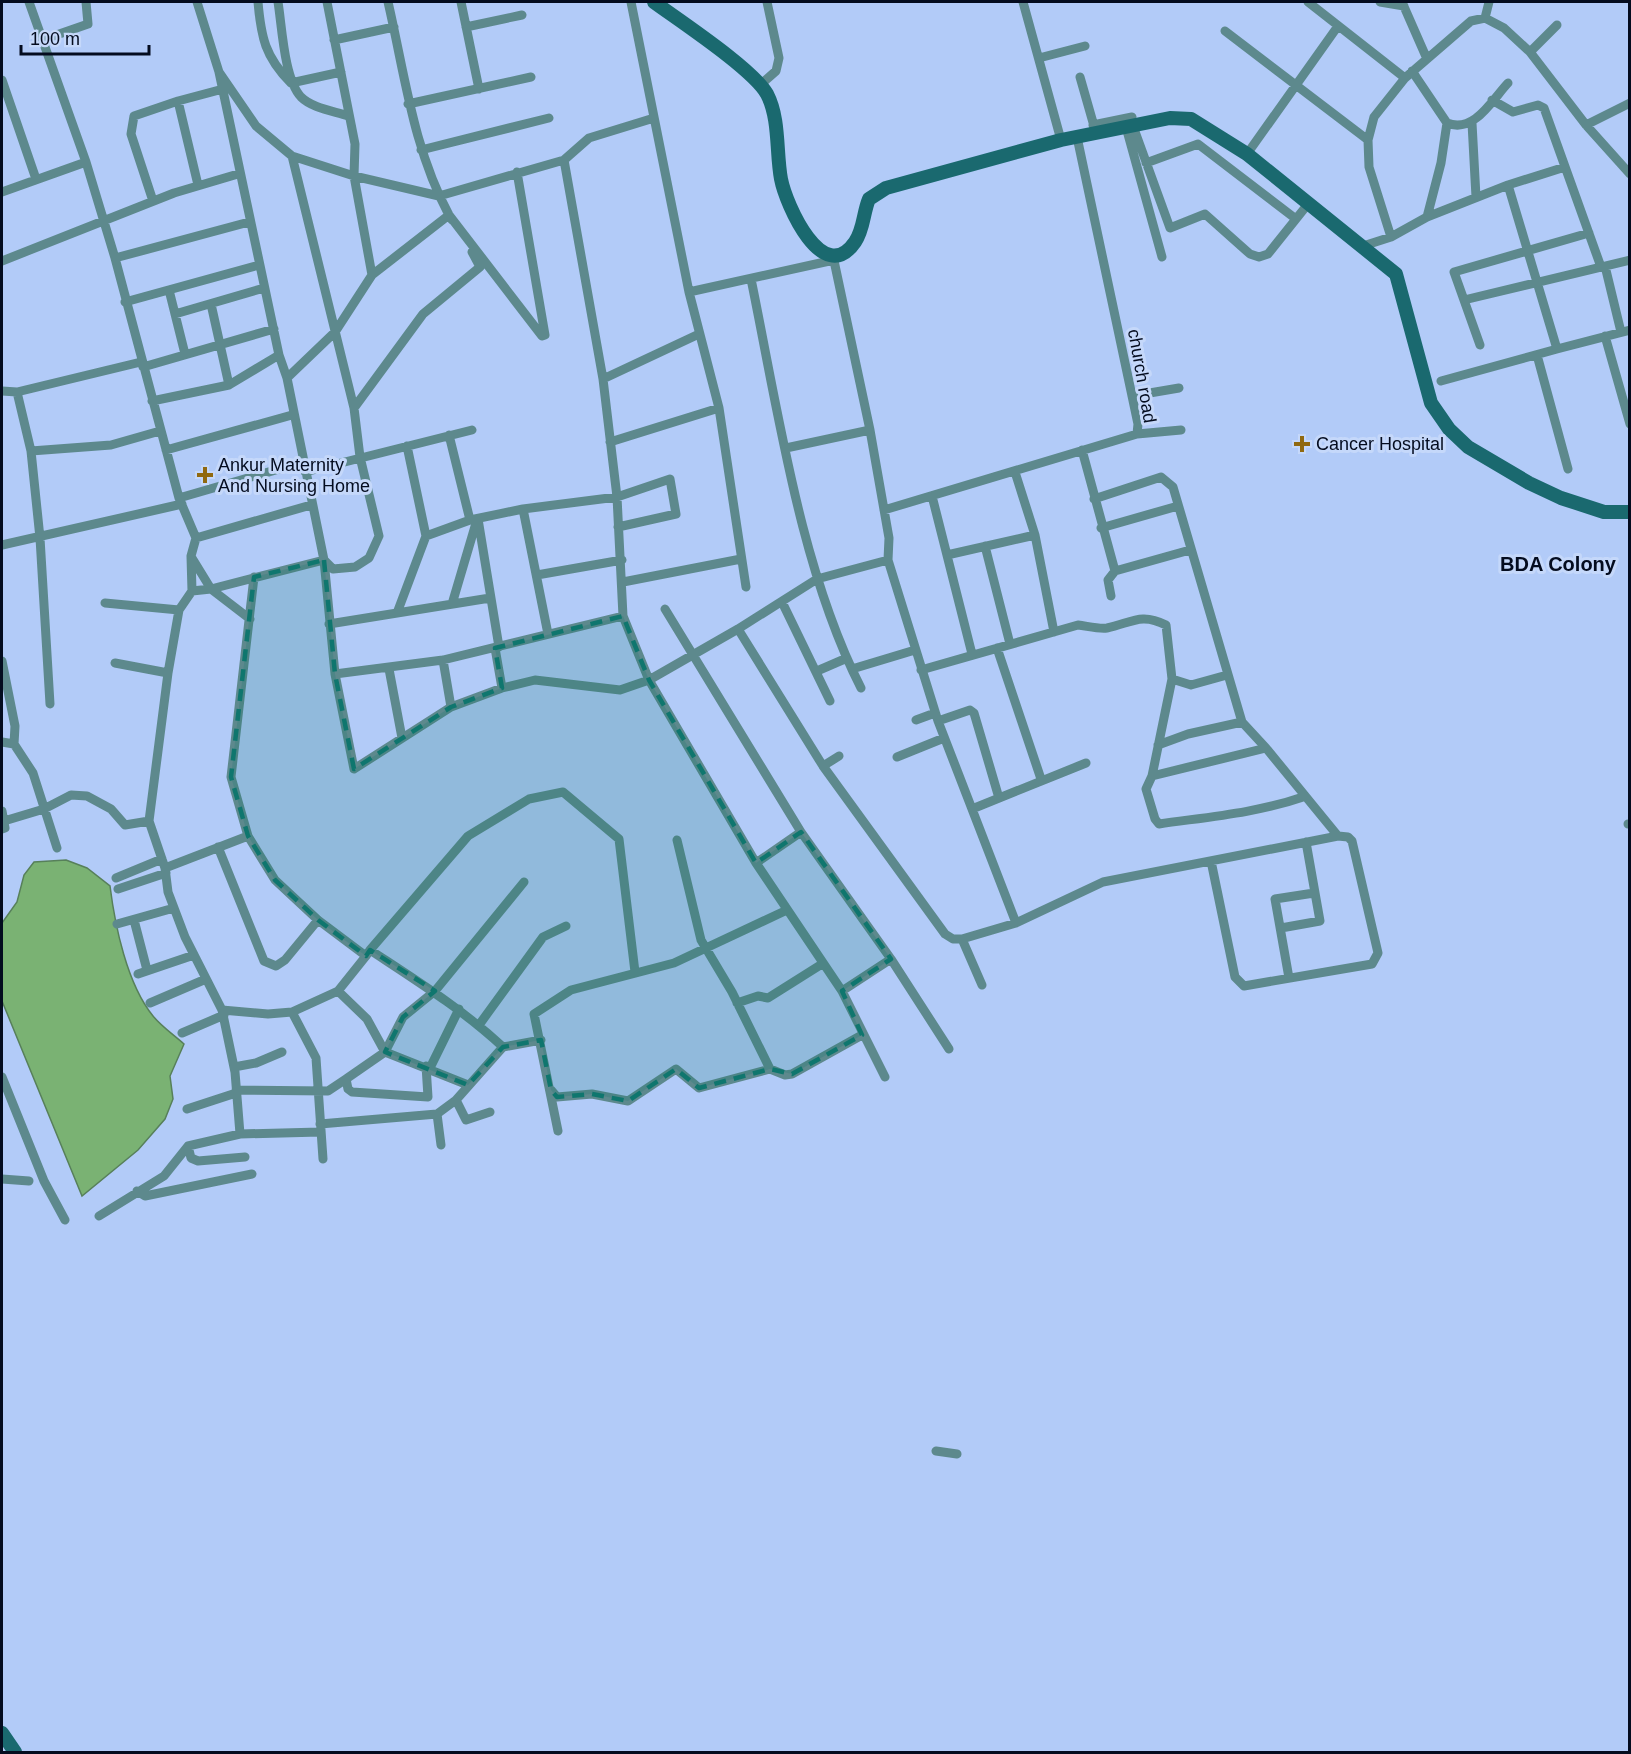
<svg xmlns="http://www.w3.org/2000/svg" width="1631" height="1754" font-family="Arial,sans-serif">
<rect width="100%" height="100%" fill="#b2cbf8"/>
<path fill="#7ab273" stroke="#57805a" stroke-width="1.5" d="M66 860 87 868 110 886C115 926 127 984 153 1016 162 1027 174 1035 184 1044L170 1076 173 1099 165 1119 138 1150 82 1196 2 1001V923L17 902 24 875 34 862Z"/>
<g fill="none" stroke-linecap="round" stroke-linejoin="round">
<path stroke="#5d898d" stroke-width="9" d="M29 2 86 162 115 258 179 498 196 538 191 556 192 591 179 610 168 673 149 821 165 868 168 892 185 937 222 1010 235 1072 240 1134
M197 2 219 72 279 355 287 378 324 560 335 674 354 769 451 707 502 688 535 680 620 690 649 680 738 629 817 579 888 560
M258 2C261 37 265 57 291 83L341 72
M278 2C282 26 284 79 301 97 312 108 333 111 348 116
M327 2 355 144 354 176 372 275
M388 2C405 75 413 148 449 215L542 336 545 335 517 172
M461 2 479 89
M631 2 689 292 719 408 746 587
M1023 2 1061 140
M1308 2 1405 78
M1380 2 1404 6
M1402 2 1427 59
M1485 18 1489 2
M466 27 522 15
M1225 31 1368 140
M42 40 88 24 86 2
M334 40 394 27
M1530 52 1557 25
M1039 58 1085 46
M1412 71 1447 123 1441 163 1427 217
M219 72 256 126 292 156 354 176 439 196 564 160 603 379 617 497 623 616 649 680 756 863 842 991 885 1077
M1080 77 1096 133
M2 80 36 179
M760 85 776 71 779 58 767 2
M1492 100 1513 112 1538 105 1544 108 1601 267
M178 101 223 89
M408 104 531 77
M1447 123C1474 134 1492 100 1508 83
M1472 123 1476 197
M1093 125 1132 117
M1586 125 1630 103
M1133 126 1170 228 1205 214 1250 254 1259 257 1268 254 1308 204
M1126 127 1162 257
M421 150 549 118
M1247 154 1338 26
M564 160 589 138 654 118
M1146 163 1198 144 1296 219
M2 192 86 162
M153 201 131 134 134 116 178 101 198 185
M1391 237 1369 167 1368 140 1374 117 1405 78 1471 21 1485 18 1504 28 1530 52 1586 125 1630 174
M1363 246 1391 237 1427 217 1508 185
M833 256 870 430 889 538 888 560 938 721 1016 923
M115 258 249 222
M2 261 174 193 238 174
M1605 266 1621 332
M751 279C778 410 800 568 861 688
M169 290 185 354
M689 292 834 260
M1464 300 1630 260
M125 302 259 265
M211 304 229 385
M175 314 264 288
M1605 336 1630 424
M1480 345 1454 272 1589 233
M1557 349 1630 330
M1537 355 1568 469
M143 367 274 329
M287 378 335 332 372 275 449 215 452 220
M603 379 699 334
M1441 381 1557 349 1508 185 1565 167
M2 391 17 392 141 362
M17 392 31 451 40 538 50 704
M1132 396 1179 388
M152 401 229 385 279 355
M354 408 423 314 480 267 472 252
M1137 434 1181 430
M449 435 470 520
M610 442 719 408
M786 448 870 430
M166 450 292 415
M1082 450 1115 571 1108 580 1111 596
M31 451 111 445 160 431
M305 472 472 430
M1015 472 1035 535 1054 632
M932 496 972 654
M179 498 303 462
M1094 499 1161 477 1173 487 1242 722 1266 748 1338 836
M523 509 548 634
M884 510 1137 434 1138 424 1077 137
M478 519 499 647
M1101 528 1178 506
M426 536 470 520 523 509 617 497 670 479 676 514 618 527
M196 538 311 505
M2 545 182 504
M985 546 1010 644
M947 555 1035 535
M192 558 211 589 250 619
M1115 571 1190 550
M537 575 622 560
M254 577 231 777 248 836 275 880 318 920 366 956 370 950C417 981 462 1009 503 1047
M623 582 741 559
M192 591 211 589 324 560 333 569 355 567 369 558 379 536 360 457 354 408 292 156
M782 602 830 701
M105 603 179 610
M452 604 476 523
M665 609 801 832 891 959 949 1049
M397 613 426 536 407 446
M329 624 490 598
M738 629 823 766 945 934 953 939H962L1016 923 1103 882 1338 836 1348 837 1352 841 1378 953 1372 964 1244 986 1235 977 1211 861
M495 648 502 688
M997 648 1041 779
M443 660 451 707
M2 661 15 726 14 744
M115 663 168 673
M389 669 402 738
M852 669 915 650
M921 670 1078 625C1087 626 1098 629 1107 628 1131 623 1141 612 1166 625L1172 679 1152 776 1146 789 1155 819 1159 824C1207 817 1257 813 1303 797
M817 671 847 658
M335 674 443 660 623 616
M1172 679 1191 685 1227 675
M916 720 935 713
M938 721 970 710 974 713 999 798
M2 742 14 744 33 773 57 848
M1158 745 1188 734 1242 722
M897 757 944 738
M823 766 839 756
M1152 776 1266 748
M972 809 1086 763
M2 811 5 828 2 829
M4 821 44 809 71 795 87 796 111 809 125 825 149 821
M1628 824H1630
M677 840 701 940 732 992 770 1069
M218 847 264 961 276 966 285 960 318 920
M756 863 801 832
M165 868 248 836
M116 878 162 859
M118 889 166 873
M134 920 147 970
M117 924 174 908
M1281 928 1320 921 1306 842
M962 939 982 985
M370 950 468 836 529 799 563 792 619 839 635 972
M138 974 194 955
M1289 978 1275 899 1314 893
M338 991 367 1019 385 1052 468 1085
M842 991 891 959
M150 1003 206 979
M737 1003 758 996 768 998 822 964
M222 1010 268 1014 292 1012 338 991 366 956
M292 1012 316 1058 323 1159
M479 1025 543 937 566 926
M182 1033 224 1015
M426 1066 428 1097 352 1092 348 1089 346 1079 385 1052 403 1017 435 991 524 882
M234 1067 256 1063 282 1052
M430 1068 459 1009
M2 1077 44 1181 65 1220
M236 1090 328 1091 346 1079
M551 1090 557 1097 592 1094 628 1101 676 1069 699 1088 770 1069 785 1075 792 1074 862 1035
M456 1100 466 1120 490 1112
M187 1109 236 1093
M437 1114 441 1145
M320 1124 437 1114 456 1100 503 1047 541 1040
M558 1131 534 1014 571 990 674 963 787 910
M188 1146 191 1158 198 1161 245 1157
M2 1179 29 1181
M137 1191 145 1196 252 1174
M99 1216 164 1176 188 1146 240 1134 320 1132
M936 1451 957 1454"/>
<path stroke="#1a696f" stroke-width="14" d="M654 2C680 21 753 69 767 94 780 119 776 153 781 179 786 205 823 288 855 242 864 229 863 213 869 199L886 188 1061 140 1170 118 1191 119 1247 154 1396 274 1431 403 1449 429 1468 447 1529 483 1561 498 1604 512H1630
M2 1733 15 1752"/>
</g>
<path fill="#0f766e" fill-opacity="0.2" stroke="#0f766e" stroke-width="4.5" stroke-dasharray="12 8" stroke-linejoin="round" d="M324 560 335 674 354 769 451 707 502 688 495 648 623 616 649 680 756 863 801 832 891 959 842 991 862 1035 792 1074 770 1069 699 1088 676 1069 628 1101 592 1094 557 1097 551 1090 541 1040 503 1047 468 1085 385 1052 403 1017 435 991 370 950 366 956 318 920 275 880 248 836 231 777 254 577Z"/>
<g fill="#906910" stroke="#c5d8fa" stroke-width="2">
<path d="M1299 435h6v6h6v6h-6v6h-6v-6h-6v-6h6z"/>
<path d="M202 466h6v6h6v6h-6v6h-6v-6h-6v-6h6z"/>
</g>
<g text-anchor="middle" stroke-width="6" stroke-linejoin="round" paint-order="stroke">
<g font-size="18" fill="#040c1f" stroke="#c5d8fa">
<text transform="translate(1142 376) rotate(80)" y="6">church road</text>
</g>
<g font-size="18" fill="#040c1f" stroke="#c5d8fa" text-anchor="start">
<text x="1316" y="450">Cancer Hospital</text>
<text x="218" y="471">Ankur Maternity<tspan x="218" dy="21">And Nursing Home</tspan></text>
</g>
<g font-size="20" font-weight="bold" fill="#040c1f" stroke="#c5d8fa">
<text x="1558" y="571">BDA Colony</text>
</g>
</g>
<rect width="1631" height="1754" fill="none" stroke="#040c1f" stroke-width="6"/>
<path d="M21 45v9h128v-9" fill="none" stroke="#040c1f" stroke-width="3"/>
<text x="30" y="45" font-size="18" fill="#040c1f" stroke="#c5d8fa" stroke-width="4.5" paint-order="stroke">100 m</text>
</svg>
